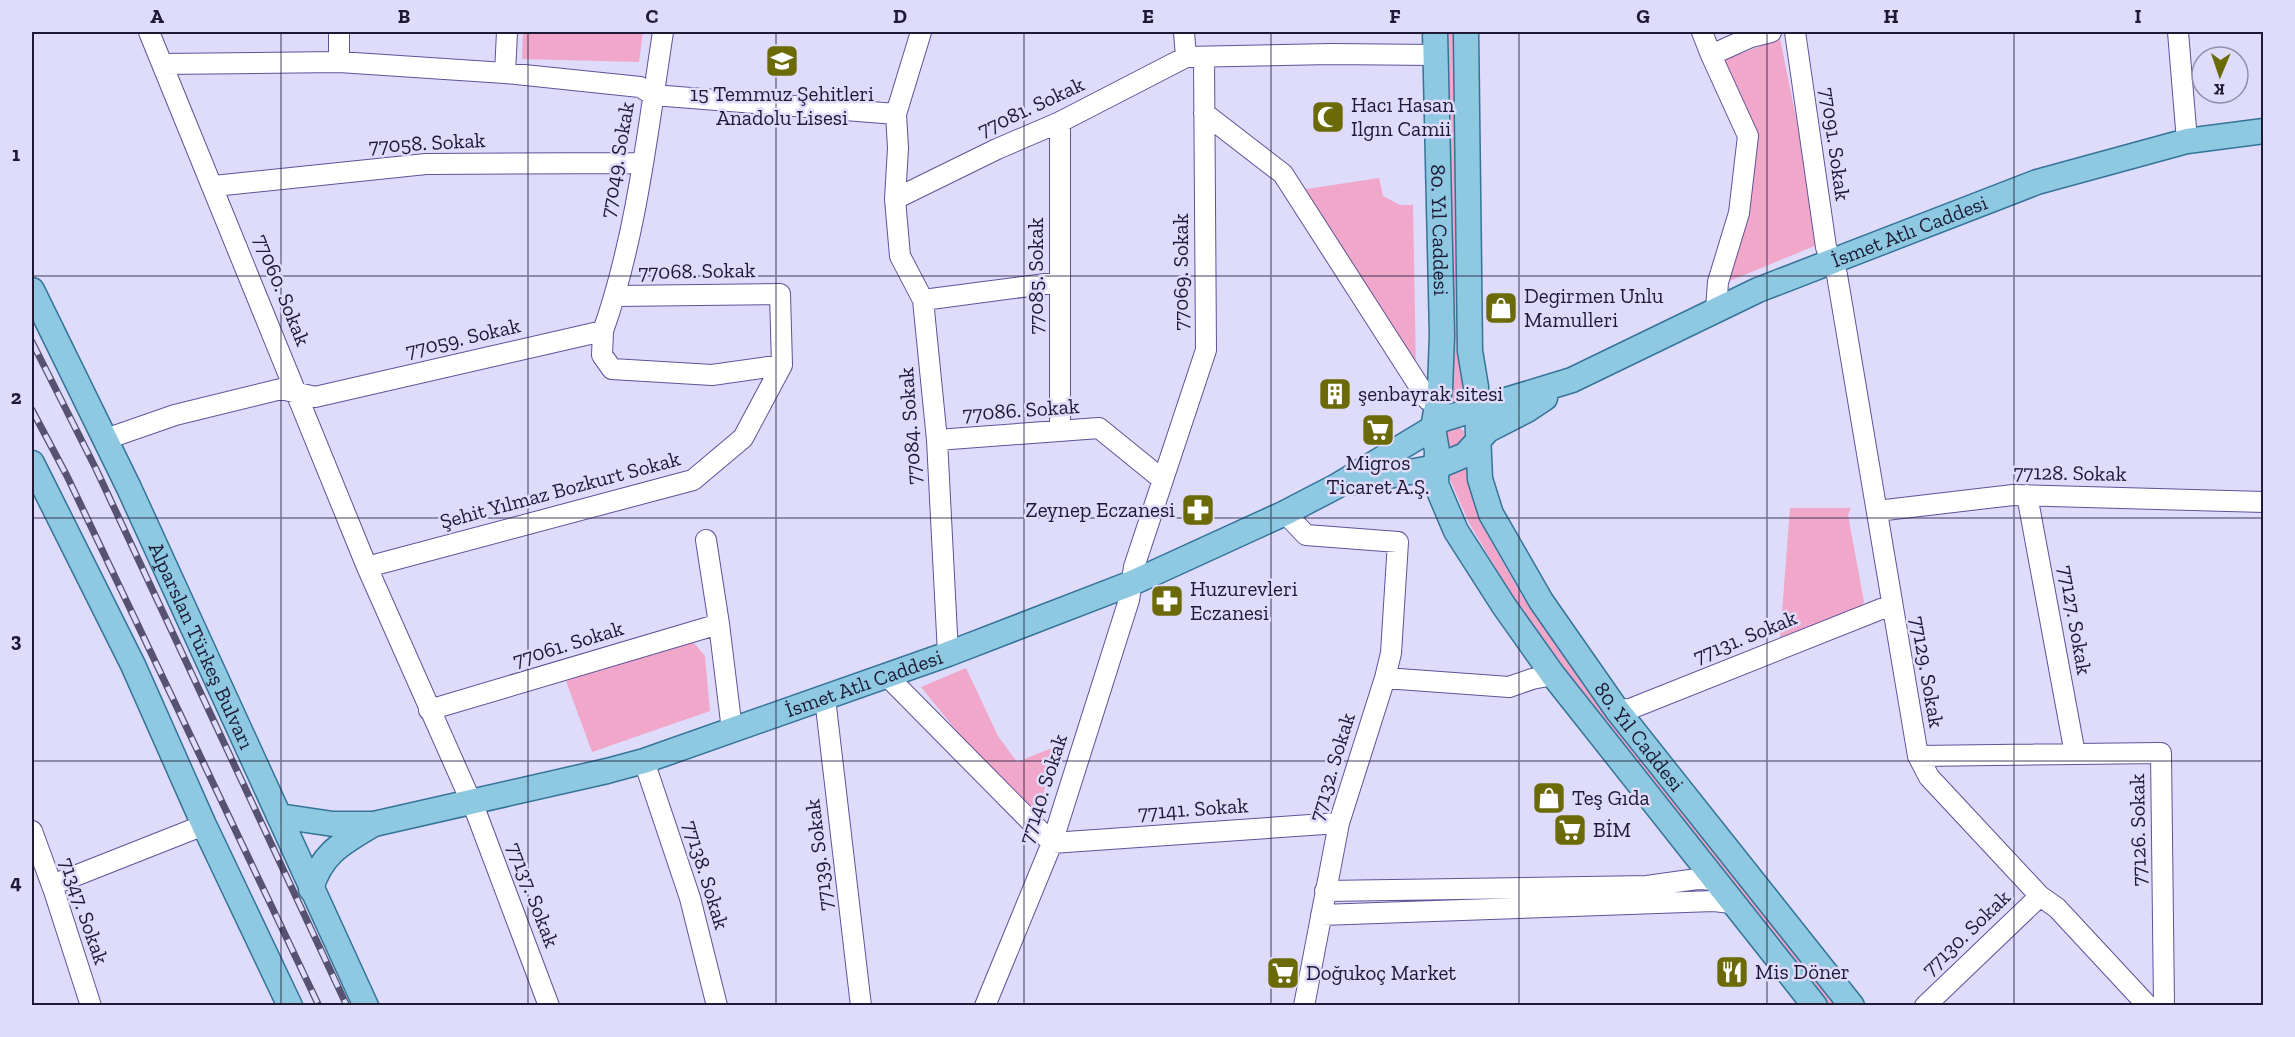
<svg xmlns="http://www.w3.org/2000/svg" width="2295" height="1037" font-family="'Zilla Slab',serif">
<rect width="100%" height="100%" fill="#dedbfb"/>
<path fill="#f1a7ca" d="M523 32H643L639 62 522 59Z
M1445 32H1454L1469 399 1447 406Z
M1780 39 1800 137 1817 245 1727 282 1755 138 1723 60Z
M1379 178 1383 196 1400 205H1413L1416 371 1300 190Z
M1459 427 1465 432 1464 443 1451 449 1447 447 1445 429Z
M1468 466 1480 522 1522 596 1586 689 1839 1005H1827L1578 693 1514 599 1469 523 1447 473Z
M1790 508H1851L1848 515 1864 602 1860 608 1780 639Z
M690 638 705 656 710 711 592 752 566 681Z
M966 668 998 736 1017 762 1057 746 1037 815 1025 816 921 687Z"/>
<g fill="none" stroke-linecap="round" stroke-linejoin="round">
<defs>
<path id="minor" d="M149 32 367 567 477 815 549 1006
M921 32 896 114 898 148 895 199 900 256 923 300 937 440 948 654
M1184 32 1186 57
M1702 32 1711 55 1748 136 1739 213 1718 282 1716 309
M1795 32 1826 247 1837 275 1918 756 1929 777 2040 896 2057 908 2148 1006
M2178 32 2187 141
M1711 55 1751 37 1771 32
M339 62V32
M163 64 339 62 505 73 640 87 653 95 896 114
M505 73 507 32
M1204 113 1283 174 1428 400 1438 402
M1060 122V430
M214 186 426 164 643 163
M895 199 997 149 1060 122 1186 57 1331 54 1435 55
M923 300 1060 282
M603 331 602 355 612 369 712 375 782 365
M106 439 175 415 281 389 315 397 603 331C636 238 648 129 663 32
M937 440 1099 428 1163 480
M2027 495 2075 754
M1877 511 2013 495 2264 502
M1285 513 1306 535 1398 542 1391 653 1385 678 1339 823 1304 1006
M706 540 719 624 732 730
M367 567 693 480 743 438 782 365 780 294 615 296
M887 676 1052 843
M1385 678 1509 687 1532 679 1553 675
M825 698 861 1006
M429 710 719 624
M1617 710 1630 709 1891 605
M1918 756 2161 753 2164 1006
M644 761 690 898 717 1006
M32 831 54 891 91 1006
M1052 843 1339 823
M52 885 204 825
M1325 891 1647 886 1697 879 1715 880
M1321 915 1714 901 1731 903
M985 1006 1052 843 1129 600 1134 567 1206 350 1204 57
M1925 1006 2040 896"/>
<g id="major">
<path id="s1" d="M1435 32 1442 335 1440 389 1433 428 1437 451 1436 484 1456 531 1504 606 1553 675 1815 1006"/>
<path id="s2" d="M1466 32 1470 351 1476 387 1480 479 1491 514 1541 601 1617 710 1852 1006"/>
<path id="s3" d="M32 290 129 488 366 1006"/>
<path d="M32 463 133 665 204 825 290 1006"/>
<path d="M1357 482 1436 467 1465 455 1488 430 1527 410 1545 398"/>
<path id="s4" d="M279 816 333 824H374L607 771 644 761 948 654 1132 583 1285 513 1335 487 1433 428 1440 420 1572 380 1758 290 2037 182 2187 141 2264 131"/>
<path d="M311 889C321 853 344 842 374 824"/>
</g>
</defs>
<use href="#minor" stroke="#5e5398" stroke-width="22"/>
<use href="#major" stroke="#357498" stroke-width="27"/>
<use href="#minor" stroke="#fff" stroke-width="20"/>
<use href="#major" stroke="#8ec8e1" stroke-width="24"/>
<defs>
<path id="rail" d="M32 342 96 469 347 1006
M32 410 67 476 319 1006"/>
</defs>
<use href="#rail" stroke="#56526f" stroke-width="7"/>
<use href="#rail" stroke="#dedbfb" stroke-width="4.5" stroke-dasharray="14" stroke-linecap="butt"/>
</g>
<path fill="none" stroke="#1e1a36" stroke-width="1.5" stroke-opacity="0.55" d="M281 32V1006M528 32V1006M776 32V1006M1024 32V1006M1271 32V1006M1519 32V1006M1767 32V1006M2014 32V1006M32 276H2264M32 518H2264M32 761H2264"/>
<defs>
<symbol id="school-square" viewBox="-11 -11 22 22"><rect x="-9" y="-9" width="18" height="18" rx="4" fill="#6b6a07" stroke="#dedbfb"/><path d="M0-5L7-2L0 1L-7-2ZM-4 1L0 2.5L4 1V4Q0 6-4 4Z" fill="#fff"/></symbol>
<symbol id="mosque-square" viewBox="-11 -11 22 22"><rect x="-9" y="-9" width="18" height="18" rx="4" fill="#6b6a07" stroke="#dedbfb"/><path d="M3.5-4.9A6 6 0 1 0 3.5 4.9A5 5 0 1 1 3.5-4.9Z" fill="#fff"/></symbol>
<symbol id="shop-square" viewBox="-11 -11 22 22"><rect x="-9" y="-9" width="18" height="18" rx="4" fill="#6b6a07" stroke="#dedbfb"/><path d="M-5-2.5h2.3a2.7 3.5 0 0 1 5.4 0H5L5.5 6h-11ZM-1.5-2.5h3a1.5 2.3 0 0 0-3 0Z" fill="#fff"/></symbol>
<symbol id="building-square" viewBox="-11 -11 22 22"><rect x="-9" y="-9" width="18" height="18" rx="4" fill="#6b6a07" stroke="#dedbfb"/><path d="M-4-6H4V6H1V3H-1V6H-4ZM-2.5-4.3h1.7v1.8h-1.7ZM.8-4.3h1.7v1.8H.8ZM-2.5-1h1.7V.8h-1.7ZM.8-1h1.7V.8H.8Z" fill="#fff"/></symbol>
<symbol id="supermarket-square" viewBox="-11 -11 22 22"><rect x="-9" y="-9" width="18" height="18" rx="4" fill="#6b6a07" stroke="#dedbfb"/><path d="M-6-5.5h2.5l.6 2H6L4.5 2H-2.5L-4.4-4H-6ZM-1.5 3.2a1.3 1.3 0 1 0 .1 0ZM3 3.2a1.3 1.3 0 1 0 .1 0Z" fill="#fff"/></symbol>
<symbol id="pharmacy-square" viewBox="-11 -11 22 22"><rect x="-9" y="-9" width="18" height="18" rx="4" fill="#6b6a07" stroke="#dedbfb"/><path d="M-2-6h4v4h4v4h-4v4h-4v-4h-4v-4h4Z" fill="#fff"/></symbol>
<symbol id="restaurant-square" viewBox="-11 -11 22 22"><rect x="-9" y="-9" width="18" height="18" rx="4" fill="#6b6a07" stroke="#dedbfb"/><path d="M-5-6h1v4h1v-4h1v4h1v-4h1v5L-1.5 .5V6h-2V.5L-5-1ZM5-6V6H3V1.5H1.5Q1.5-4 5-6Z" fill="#fff"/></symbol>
</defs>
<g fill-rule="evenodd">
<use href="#school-square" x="763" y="42" width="38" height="38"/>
<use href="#mosque-square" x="1309" y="98" width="38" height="38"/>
<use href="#shop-square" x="1482" y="289" width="38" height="38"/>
<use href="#building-square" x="1316" y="375" width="38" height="38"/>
<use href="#supermarket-square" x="1359" y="411" width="38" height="38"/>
<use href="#pharmacy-square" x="1179" y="491" width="38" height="38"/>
<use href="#pharmacy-square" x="1148" y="582" width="38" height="38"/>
<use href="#shop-square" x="1530" y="779" width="38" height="38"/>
<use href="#supermarket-square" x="1551" y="811" width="38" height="38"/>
<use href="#restaurant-square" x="1713" y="953" width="38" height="38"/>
<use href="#supermarket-square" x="1264" y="954" width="38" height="38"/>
</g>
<g text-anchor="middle" stroke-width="5" stroke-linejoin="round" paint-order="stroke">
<g font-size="21" fill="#1e1a36" stroke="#dedbfb" text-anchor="start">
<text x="782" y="101" text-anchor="middle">15 Temmuz Şehitleri<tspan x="782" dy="24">Anadolu Lisesi</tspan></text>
<text x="1351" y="112">Hacı Hasan<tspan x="1351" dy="24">Ilgın Camii</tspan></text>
<text x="1524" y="303">Degirmen Unlu<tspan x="1524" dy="24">Mamulleri</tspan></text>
<text x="1358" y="401">şenbayrak sitesi</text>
<text x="1378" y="470" text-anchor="middle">Migros<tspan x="1378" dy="24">Ticaret A.Ş.</tspan></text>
<text x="1175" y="517" text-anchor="end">Zeynep Eczanesi</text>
<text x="1190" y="596">Huzurevleri<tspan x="1190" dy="24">Eczanesi</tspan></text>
<text x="1572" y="805">Teş Gıda</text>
<text x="1593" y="837">BİM</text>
<text x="1755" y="979">Mis Döner</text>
<text x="1306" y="980">Doğukoç Market</text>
</g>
<g font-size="21" fill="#1e1a36" stroke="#dedbfb">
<text transform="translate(1031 107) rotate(-25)" y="7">77081. Sokak</text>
<text transform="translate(427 143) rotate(-3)" y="7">77058. Sokak</text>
<text transform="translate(1835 144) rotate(82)" y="7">77091. Sokak</text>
<text transform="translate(617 160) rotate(-80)" y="7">77049. Sokak</text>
<text dy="7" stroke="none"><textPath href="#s1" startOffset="198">80. Yıl Caddesi</textPath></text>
<text dy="7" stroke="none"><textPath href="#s4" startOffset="1749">İsmet Atlı Caddesi</textPath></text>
<text transform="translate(697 271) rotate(-1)" y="7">77068. Sokak</text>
<text transform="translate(1181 272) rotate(-90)" y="7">77069. Sokak</text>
<text transform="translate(1036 276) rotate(-90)" y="7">77085. Sokak</text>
<text transform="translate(282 290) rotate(68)" y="7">77060. Sokak</text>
<text transform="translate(463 338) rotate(-13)" y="7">77059. Sokak</text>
<text transform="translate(1021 410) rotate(-4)" y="7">77086. Sokak</text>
<text transform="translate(910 426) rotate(-94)" y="7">77084. Sokak</text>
<text transform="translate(2070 473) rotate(1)" y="7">77128. Sokak</text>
<text transform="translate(560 490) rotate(-15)" y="7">Şehit Yılmaz Bozkurt Sokak</text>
<text transform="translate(2075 620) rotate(80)" y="7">77127. Sokak</text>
<text transform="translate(1745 637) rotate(-22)" y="7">77131. Sokak</text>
<text transform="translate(568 644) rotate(-17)" y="7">77061. Sokak</text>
<text dy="7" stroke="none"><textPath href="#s3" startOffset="394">Alparslan Türkeş Bulvarı</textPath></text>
<text transform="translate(1927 672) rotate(80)" y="7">77129. Sokak</text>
<text dy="7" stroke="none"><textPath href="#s4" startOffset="606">İsmet Atlı Caddesi</textPath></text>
<text dy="7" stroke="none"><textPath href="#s2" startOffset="752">80. Yıl Caddesi</textPath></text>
<text transform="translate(1332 767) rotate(-73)" y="7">77132. Sokak</text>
<text transform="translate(1043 789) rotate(-72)" y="7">77140. Sokak</text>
<text transform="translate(1193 809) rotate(-4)" y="7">77141. Sokak</text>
<text transform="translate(2138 830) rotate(-91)" y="7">77126. Sokak</text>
<text transform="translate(819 855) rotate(-97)" y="7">77139. Sokak</text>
<text transform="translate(706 875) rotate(73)" y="7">77138. Sokak</text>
<text transform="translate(533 895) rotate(69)" y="7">77137. Sokak</text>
<text transform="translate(84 911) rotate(71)" y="7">71347. Sokak</text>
<text transform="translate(1966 933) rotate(-44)" y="7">77130. Sokak</text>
</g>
</g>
<rect width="2295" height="1037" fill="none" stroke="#dedbfb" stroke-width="66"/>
<g transform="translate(2220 75) rotate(182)"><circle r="28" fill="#dedbfb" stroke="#918eac" stroke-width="1.5"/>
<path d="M0-4.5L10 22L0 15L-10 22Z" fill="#6b6a07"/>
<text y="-9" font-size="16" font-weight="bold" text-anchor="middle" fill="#1e1a36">K</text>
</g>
<rect x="33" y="33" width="2229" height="971" fill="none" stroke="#1e1a36" stroke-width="2"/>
<g font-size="20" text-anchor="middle" font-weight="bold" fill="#1e1a36">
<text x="157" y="23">A</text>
<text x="404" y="23">B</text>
<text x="652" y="23">C</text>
<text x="900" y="23">D</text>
<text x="1148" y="23">E</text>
<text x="1395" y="23">F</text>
<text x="1643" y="23">G</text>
<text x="1891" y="23">H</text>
<text x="2138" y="23">I</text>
<text x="16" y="161">1</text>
<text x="16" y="404">2</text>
<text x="16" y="647">3</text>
<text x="16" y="889">4</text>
</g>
</svg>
